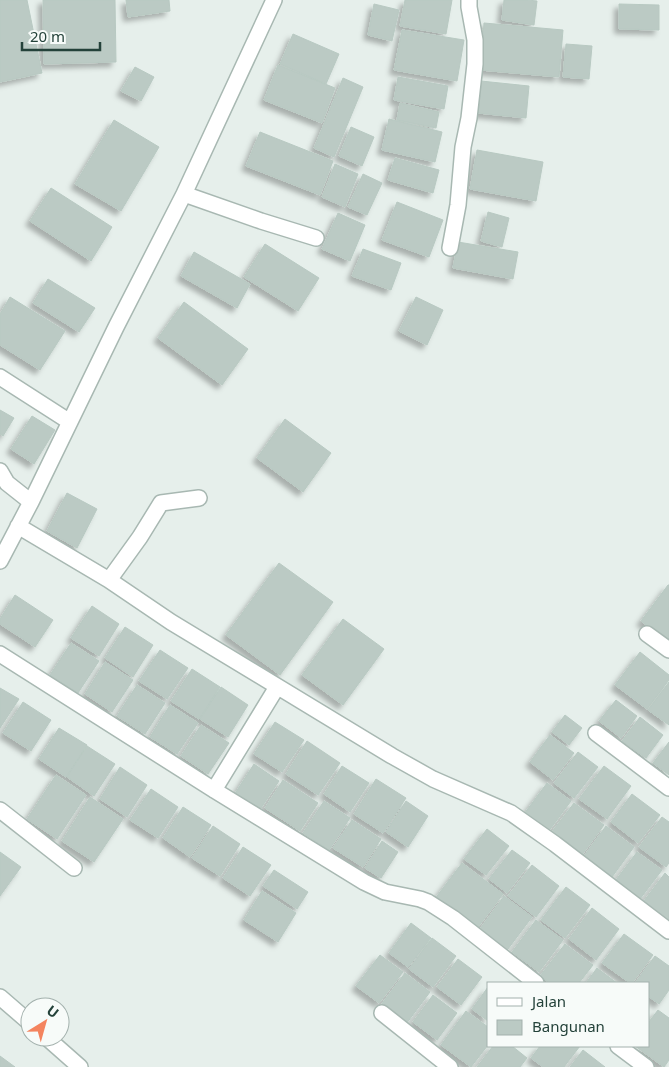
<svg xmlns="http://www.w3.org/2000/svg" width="669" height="1067" font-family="'Noto Sans',sans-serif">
<defs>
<filter id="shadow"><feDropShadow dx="-4.5" dy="4.5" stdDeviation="2.5" flood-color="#0004"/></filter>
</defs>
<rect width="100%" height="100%" fill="#e6efeb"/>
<path fill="#bbcac4" stroke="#b8c9c2" filter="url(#shadow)" d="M0 0H27L42 73 0 82Z
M43 0H115L116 62 44 64Z
M126 0H169L170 11 128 17Z
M405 0H452L446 34 400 26Z
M504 0H528L537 1 534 25 502 20Z
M374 4 399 10 392 41 368 35Z
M619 4 659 5V30L619 29Z
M484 23 563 30 559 77 480 70Z
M402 30 464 40 457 81 394 70Z
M293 34 339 54 326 84 280 64Z
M566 44 592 46 589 79 563 77Z
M278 65 335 88 322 123 264 100Z
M135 67 154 77 141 101 121 91Z
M398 77 448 86 444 109 394 100Z
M343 78 363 87 334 157 314 148Z
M481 81 529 86 526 118 478 113Z
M400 103 439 112 436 128 397 120Z
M389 119 442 132 435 162 382 150Z
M114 120 159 147 121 211 75 184Z
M351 127 374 137 362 166 339 156Z
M260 132 333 161 320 195 246 166Z
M477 150 543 162 536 201 470 189Z
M395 158 439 170 433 193 388 180Z
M335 164 358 174 345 207 322 197Z
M363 174 382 183 367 215 348 207Z
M51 188 112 227 91 261 30 221Z
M397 202 443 220 429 257 382 240Z
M488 212 509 218 502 247 481 241Z
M338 213 365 225 350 261 322 249Z
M458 242 518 252 513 279 453 268Z
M265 244 319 278 298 311 244 277Z
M363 249 401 263 391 290 352 276Z
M194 252 250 284 237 308 181 276Z
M48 279 95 308 79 332 33 303Z
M10 297 65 331 40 370 0 345V314Z
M416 297 443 310 427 345 399 331Z
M184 302 248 349 222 385 158 338Z
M0 410 14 418 3 436 0 434Z
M32 416 55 430 34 464 11 449Z
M285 419 331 453 303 492 257 458Z
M67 493 97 509 77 548 47 531Z
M279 563 333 602 280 675 226 635Z
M668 585H669V642L641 621Z
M15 595 53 620 35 647 0 624V619Z
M92 606 119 624 99 656 71 638Z
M343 619 384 649 343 705 302 675Z
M125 627 153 645 133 677 105 658Z
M71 643 99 661 78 693 50 675Z
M160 650 188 668 167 699 139 681Z
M640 652 669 675V680L647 709 615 685Z
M105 662 133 680 112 712 85 694Z
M192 669 220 687 199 719 171 701Z
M669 682V725L648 710Z
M137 685 165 703 145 734 117 716Z
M221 687 248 705 228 737 200 719Z
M0 688 19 699 0 728Z
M616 700 637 716 621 738 599 721Z
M23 702 51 720 31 751 3 733Z
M170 705 198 723 177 754 150 737Z
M565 715 582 728 569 745 552 732Z
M640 717 663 735 646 758 622 741Z
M275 722 304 740 282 772 254 754Z
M201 725 229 743 208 774 181 756Z
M59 728 87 745 66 777 39 759Z
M550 735 574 753 553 780 530 762Z
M307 741 340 763 318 795 286 774Z
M669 742V775L653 763Z
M87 746 115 764 94 796 67 777Z
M578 752 598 767 574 798 554 783Z
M254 764 279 781 259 811 234 795Z
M342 766 369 783 350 812 324 794Z
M604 766 631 786 607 819 579 799Z
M120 767 147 785 127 817 100 799Z
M56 775 86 795 57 839 27 819Z
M376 779 406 798 383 833 354 814Z
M283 780 318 803 300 831 265 808Z
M547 783 571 801 548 832 524 814Z
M151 789 178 807 158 838 130 820Z
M632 794 660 815 638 843 611 822Z
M90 797 123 819 94 862 62 841Z
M324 801 350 818 329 850 303 833Z
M406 801 428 816 408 847 386 832Z
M574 803 604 825 581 856 551 833Z
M183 807 211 825 190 857 163 838Z
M662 817 669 822V863L666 867 639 847Z
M352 820 381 839 363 867 333 848Z
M213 826 240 844 220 876 192 858Z
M606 826 634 847 612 877 584 856Z
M487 829 509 846 486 875 464 859Z
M382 841 398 852 381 878 365 868Z
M243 847 271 865 250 896 223 878Z
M512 850 530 863 507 893 489 879Z
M0 852 21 867 0 896Z
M637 852 662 870 640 899 616 880Z
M462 863 503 894 475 931 434 900Z
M532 865 559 886 536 917 508 896Z
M274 870 308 892 297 909 263 886Z
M665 873 669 877V926L641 905Z
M566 887 590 905 565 938 541 920Z
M262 891 296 913 278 942 244 920Z
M504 896 532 917 505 953 477 933Z
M592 908 619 929 596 960 569 939Z
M536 920 563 940 539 972 512 952Z
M411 923 431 938 408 967 389 953Z
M624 934 653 955 632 983H630L602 963Z
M432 938 456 956 433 987 409 969Z
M565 944 593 965 579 983H549L540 976Z
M380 955 403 972 379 1003 356 986Z
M655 956 669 966V990L659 1004 648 996V983H635Z
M458 959 482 977 461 1005 437 987Z
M597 968 617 983H586Z
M405 973 430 992 406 1024 381 1005Z
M488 987V1021L472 1009Z
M433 995 457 1013 437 1040 413 1022Z
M658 1010 669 1018V1060L664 1067 635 1046H648V1023Z
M466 1011 488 1027V1045L471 1067 441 1045Z
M493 1046H512L527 1058 520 1067H477Z
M540 1046H580L564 1067H543L531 1058Z
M583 1050 605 1067H570Z
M0 1056 15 1067H0Z"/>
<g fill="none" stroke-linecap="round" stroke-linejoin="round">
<defs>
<path id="minor" d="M184 194 261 221 316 238
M450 248 458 205 463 147 469 118 475 64V40L469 7V0
M0 377 70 422
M0 471 7 483 31 502
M18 526 109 580 171 622 392 756 433 779 511 813 555 844 669 931
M0 561 31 502 116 327 184 194 274 0
M109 580 140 537 161 503 199 498
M647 634 669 650
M0 654 214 790 364 882 385 892 420 899 428 902 453 918 536 983
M596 733 669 788
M214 790 277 687
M0 810 74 868
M0 997 30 1023
M382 1013 450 1067
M46 1037 80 1067
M618 1046 646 1067"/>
</defs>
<use href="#minor" stroke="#a8b8b2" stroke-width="18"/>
<use href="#minor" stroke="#fff" stroke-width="15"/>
</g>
<rect x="487" y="982" width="162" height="65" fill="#f7fbf9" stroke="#a3b1ad"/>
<rect x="497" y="998" width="25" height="8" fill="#ffffff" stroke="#a3b1ad"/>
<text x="532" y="1007" font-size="15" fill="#24423a">Jalan</text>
<rect x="497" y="1020" width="25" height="15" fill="#bbcac4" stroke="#a3b1ad"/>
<text x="532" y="1032" font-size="15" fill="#24423a">Bangunan</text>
<g transform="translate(45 1022) rotate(37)"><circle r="24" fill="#f7fbf9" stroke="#a3b1ad"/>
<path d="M0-4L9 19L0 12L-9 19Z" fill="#f4845f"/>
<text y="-8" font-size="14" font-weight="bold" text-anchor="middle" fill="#24423a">U</text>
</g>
<path d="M22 42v8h78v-8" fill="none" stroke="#24423a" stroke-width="2.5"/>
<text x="30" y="42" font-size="15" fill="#24423a" stroke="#f7fbf9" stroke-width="4" paint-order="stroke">20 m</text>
</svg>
